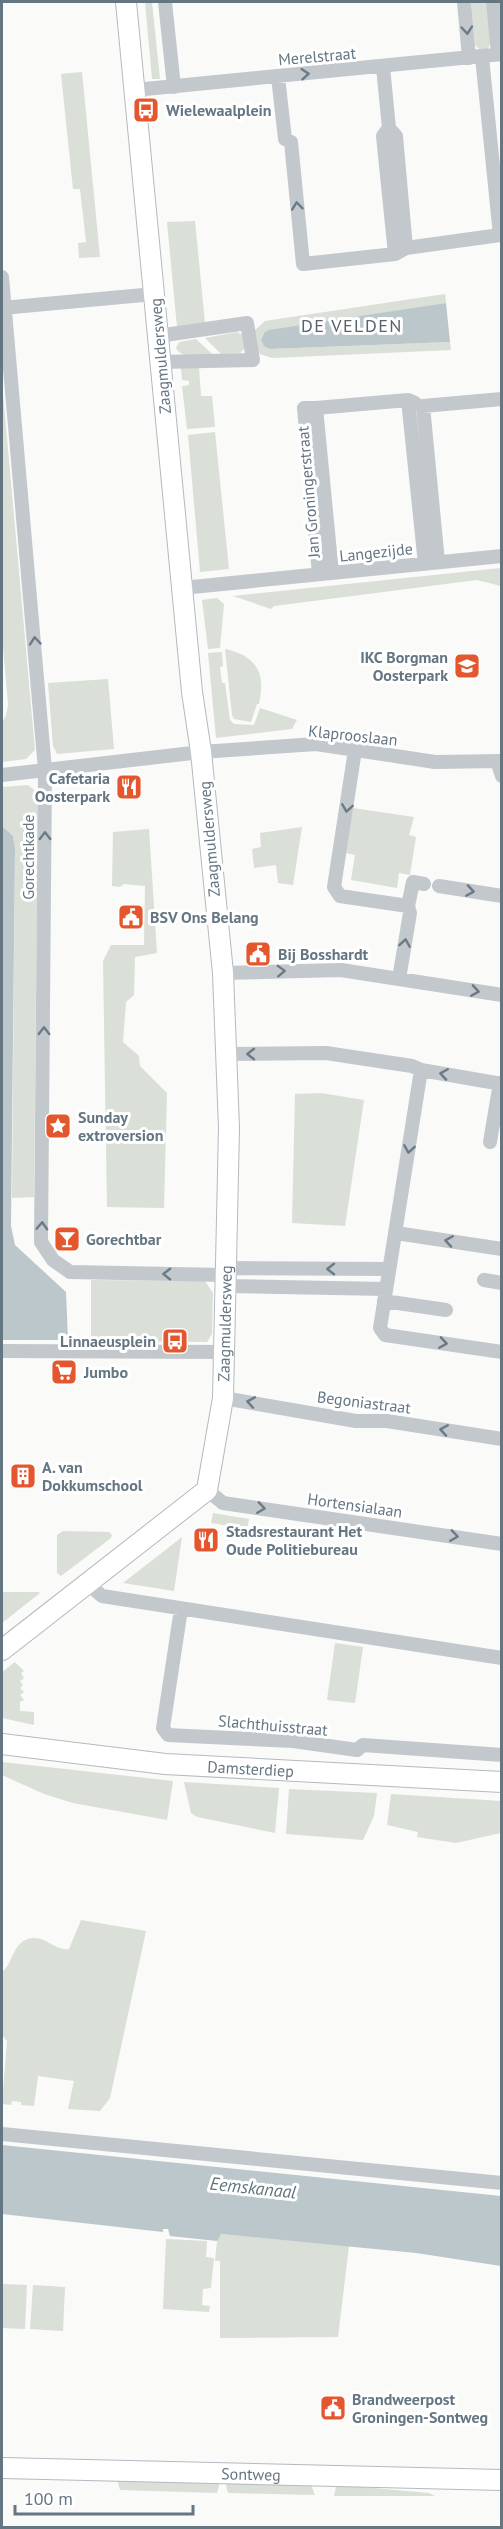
<svg xmlns="http://www.w3.org/2000/svg" width="503" height="2529" font-family="'PT Sans',sans-serif">
<rect width="100%" height="100%" fill="#fafaf8"/>
<path fill="#dadfd7" d="M145 2H152L160 79H152Z
M471 2H486L491 42 488 49 480 50 475 45Z
M82 72 100 257 79 258 78 243 86 242 80 189H73L61 74Z
M195 221 205 323 177 327 167 222Z
M445 294 446 303 265 332 271 349 450 342 451 350 272 358 260 354 255 349V330L265 321Z
M237 332 243 335 246 347 240 353 221 354 205 338Z
M196 339 212 354C201 355 182 360 176 348L179 342Z
M181 368H199L201 396H212L215 427 187 429 182 386 189 385V381L182 380Z
M2 382 35 750 26 759 2 762V723L6 715 8 705 2 635Z
M215 432 229 569 200 572 188 435Z
M501 568V586L477 580 274 606 271 609 233 596Z
M217 598 224 604 220 648 208 649 202 600Z
M225 649C257 656 266 673 259 704H257L251 722 234 719 232 715Z
M222 652 223 666 220 667 222 683H225L230 720 234 724 254 725 260 708 297 720 292 729 216 738 208 653Z
M108 679 114 749 57 754 53 746 48 683Z
M28 785 38 793 34 1197 12 1198 15 848 13 836 2 826V787Z
M353 808 414 817 409 835 416 837 410 875 399 873 397 888 351 880 355 855 346 853Z
M302 827 293 885 278 883 276 865 254 868 252 849 261 847 260 833Z
M149 829 157 953 135 957 134 995 126 1002 123 1042 139 1056 140 1066 167 1093 164 1208 107 1207 103 961 111 945H144L145 886 124 884 120 887 112 886 113 832Z
M321 1093 364 1100 345 1226 292 1223 295 1094Z
M91 1280 205 1281 213 1293 212 1334 207 1342 91 1341Z
M213 1513 249 1519 247 1529 211 1523Z
M63 1531 109 1532 112 1535 111 1538 61 1576 57 1573V1535Z
M182 1537 174 1591 123 1583Z
M2 1592H38L40 1593 2 1623Z
M335 1643 363 1647 355 1703 327 1700Z
M15 1662 24 1671 21 1673 24 1678 20 1681 23 1685 20 1688 24 1692 20 1695 24 1700 20 1702V1711L34 1712V1725L2 1718V1672Z
M2 1762 173 1781 167 1820 73 1803 44 1794 2 1775Z
M184 1782 279 1788 275 1833 197 1817 191 1813Z
M289 1789 377 1793 374 1816 363 1840 286 1834Z
M391 1794 501 1801V1833L456 1843 417 1837 418 1832 387 1825Z
M81 1920 146 1931 110 2098 100 2111 68 2109 74 2081 38 2076 34 2106 21 2105V2102L12 2101 11 2105 2 2104 7 2041 2 2035V1972C14 1963 12 1940 33 1938 47 1937 55 1951 69 1949Z
M220 2234 349 2246 338 2337 220 2338V2261H215L217 2241Z
M166 2239 207 2241 206 2257 214 2258 211 2288 203 2289 202 2305 210 2306 209 2312 163 2309Z
M2 2284 27 2285 25 2329 2 2328Z
M33 2285 65 2287 63 2331 30 2329Z
M117 2479 220 2482 217 2493 120 2490Z
M226 2482 311 2485 315 2495 229 2493 227 2491Z
M340 2485 429 2493 435 2496H334L336 2487Z"/>
<path fill="#bbc7cb" d="M446 303 450 342 270 349 264 346 261 340 265 332 269 330Z
M2 826 13 836 15 848 11 1226 15 1245 66 1292 68 1340H2Z
M2 2145 501 2196V2266L416 2253 221 2234 217 2241 170 2236 168 2229H163V2232L2 2214Z"/>
<g fill="none" stroke-linecap="round" stroke-linejoin="round">
<defs>
<g id="secondary">
<path id="s1" d="M2 1650 207 1490 223 1398 229 1128 223 973 201 752 192 692 126 2"/>
<path id="s2" d="M2 1744 165 1764 502 1782"/>
<path id="s3" d="M2 2468 502 2480"/>
</g>
</defs>
<use href="#secondary" stroke="#b3babf" stroke-width="22"/>
<path stroke="#c3c8cc" stroke-width="14" d="M165 2 174 87
M464 2 469 58
M493 2 498 54
M383 67 389 128 396 136 406 248 500 235 482 57
M278 77 285 139 291 142 303 264 395 254 406 248
M135 90 502 54
M389 128 383 136 395 254
M2 277 45 770 41 1242 53 1260 70 1272 225 1275
M2 308 154 294
M158 336 247 323 253 360 160 362
M408 400 425 564
M316 408 408 400 415 403
M438 562 423 406 502 399
M319 574 304 408H316L332 573
M182 588 502 556
M355 750 334 887 340 896 408 906 413 882 424 884
M497 761 502 776
M2 775 201 752 316 744 435 762 502 761
M439 886 502 896
M223 973 341 970 502 995
M399 979 410 913 408 906
M228 1054 326 1053 412 1066 421 1070 502 1084
M421 1070 380 1328 385 1335 502 1352
M490 1142 500 1083
M396 1233 502 1249
M226 1268 389 1269
M484 1280 502 1283
M225 1286 386 1289
M384 1301 446 1310
M2 1351 223 1352
M223 1398 356 1421H387L502 1439
M207 1490 223 1503 502 1544
M88 1584 102 1596 502 1658
M181 1609 163 1728 168 1735 293 1741 357 1750 363 1745 502 1755
M2 2134 502 2183"/>
<use href="#secondary" stroke="#fff" stroke-width="20"/>
</g>
<defs><path id="oneway-chevron" d="M-2-3.5L2.5 0L-2 3.5" fill="none" stroke-width="1.6" stroke-linecap="round" stroke-linejoin="round" transform="scale(1.5)"/></defs>
<g stroke="#6a7a87">
<use href="#oneway-chevron" transform="translate(467 30) rotate(85)"/>
<use href="#oneway-chevron" transform="translate(305 74) rotate(-5)"/>
<use href="#oneway-chevron" transform="translate(297 206) rotate(-96)"/>
<use href="#oneway-chevron" transform="translate(35 641) rotate(-95)"/>
<use href="#oneway-chevron" transform="translate(347 808) rotate(99)"/>
<use href="#oneway-chevron" transform="translate(45 836) rotate(-90)"/>
<use href="#oneway-chevron" transform="translate(470 891) rotate(9)"/>
<use href="#oneway-chevron" transform="translate(405 943) rotate(-81)"/>
<use href="#oneway-chevron" transform="translate(281 971) rotate(-2)"/>
<use href="#oneway-chevron" transform="translate(475 991) rotate(9)"/>
<use href="#oneway-chevron" transform="translate(44 1031) rotate(-90)"/>
<use href="#oneway-chevron" transform="translate(251 1054) rotate(180)"/>
<use href="#oneway-chevron" transform="translate(444 1074) rotate(-171)"/>
<use href="#oneway-chevron" transform="translate(409 1149) rotate(99)"/>
<use href="#oneway-chevron" transform="translate(42 1226) rotate(-87)"/>
<use href="#oneway-chevron" transform="translate(449 1241) rotate(-171)"/>
<use href="#oneway-chevron" transform="translate(331 1269) rotate(-180)"/>
<use href="#oneway-chevron" transform="translate(167 1274) rotate(-179)"/>
<use href="#oneway-chevron" transform="translate(443 1343) rotate(9)"/>
<use href="#oneway-chevron" transform="translate(251 1402) rotate(-170)"/>
<use href="#oneway-chevron" transform="translate(444 1430) rotate(-171)"/>
<use href="#oneway-chevron" transform="translate(261 1508) rotate(8)"/>
<use href="#oneway-chevron" transform="translate(454 1536) rotate(8)"/>
</g>
<defs>
<symbol id="bus-square" viewBox="-11 -11 22 22"><rect x="-9" y="-9" width="18" height="18" rx="4" fill="#e4572e" stroke="#fff"/><path d="M-5-6H5V4H4V6H2V4H-2V6H-4V4H-5ZM-3.5-4V0h7V-4ZM-3.5 1.2v1.5H-2V1.2ZM2 1.2v1.5H3.5V1.2Z" fill="#fff"/></symbol>
<symbol id="school-square" viewBox="-11 -11 22 22"><rect x="-9" y="-9" width="18" height="18" rx="4" fill="#e4572e" stroke="#fff"/><path d="M0-5L7-2L0 1L-7-2ZM-4 1L0 2.5L4 1V4Q0 6-4 4Z" fill="#fff"/></symbol>
<symbol id="restaurant-square" viewBox="-11 -11 22 22"><rect x="-9" y="-9" width="18" height="18" rx="4" fill="#e4572e" stroke="#fff"/><path d="M-5-6h1v4h1v-4h1v4h1v-4h1v5L-1.5 .5V6h-2V.5L-5-1ZM5-6V6H3V1.5H1.5Q1.5-4 5-6Z" fill="#fff"/></symbol>
<symbol id="civic-square" viewBox="-11 -11 22 22"><rect x="-9" y="-9" width="18" height="18" rx="4" fill="#e4572e" stroke="#fff"/><path d="M-.6-6.5H3V-4.5H.6V-3L4-1V1h2V6H-6V1h2V-1L-.6-3ZM-1.2 2.5V6h2.4V2.5Z" fill="#fff"/></symbol>
<symbol id="sight-square" viewBox="-11 -11 22 22"><rect x="-9" y="-9" width="18" height="18" rx="4" fill="#e4572e" stroke="#fff"/><path d="M0-6L1.8-2.2L6-1.7L2.9 1.2L3.7 5.4L0 3.3L-3.7 5.4L-2.9 1.2L-6-1.7L-1.8-2.2Z" fill="#fff"/></symbol>
<symbol id="bar-square" viewBox="-11 -11 22 22"><rect x="-9" y="-9" width="18" height="18" rx="4" fill="#e4572e" stroke="#fff"/><path d="M-6-5H6L.8 .8V4.5H3.5V6h-7V4.5H-.8V.8Z" fill="#fff"/></symbol>
<symbol id="supermarket-square" viewBox="-11 -11 22 22"><rect x="-9" y="-9" width="18" height="18" rx="4" fill="#e4572e" stroke="#fff"/><path d="M-6-5.5h2.5l.6 2H6L4.5 2H-2.5L-4.4-4H-6ZM-1.5 3.2a1.3 1.3 0 1 0 .1 0ZM3 3.2a1.3 1.3 0 1 0 .1 0Z" fill="#fff"/></symbol>
<symbol id="building-square" viewBox="-11 -11 22 22"><rect x="-9" y="-9" width="18" height="18" rx="4" fill="#e4572e" stroke="#fff"/><path d="M-4-6H4V6H1V3H-1V6H-4ZM-2.5-4.3h1.7v1.8h-1.7ZM.8-4.3h1.7v1.8H.8ZM-2.5-1h1.7V.8h-1.7ZM.8-1h1.7V.8H.8Z" fill="#fff"/></symbol>
</defs>
<g fill-rule="evenodd">
<use href="#bus-square" x="131" y="95" width="30" height="30"/>
<use href="#school-square" x="452" y="651" width="30" height="30"/>
<use href="#restaurant-square" x="114" y="772" width="30" height="30"/>
<use href="#civic-square" x="116" y="902" width="30" height="30"/>
<use href="#civic-square" x="243" y="939" width="30" height="30"/>
<use href="#sight-square" x="43" y="1111" width="30" height="30"/>
<use href="#bar-square" x="52" y="1224" width="30" height="30"/>
<use href="#bus-square" x="160" y="1326" width="30" height="30"/>
<use href="#supermarket-square" x="49" y="1357" width="30" height="30"/>
<use href="#building-square" x="8" y="1461" width="30" height="30"/>
<use href="#restaurant-square" x="191" y="1525" width="30" height="30"/>
<use href="#civic-square" x="318" y="2393" width="30" height="30"/>
</g>
<g text-anchor="middle" stroke-width="6" stroke-linejoin="round" paint-order="stroke">
<g font-size="16" fill="#657683" stroke="#fff">
<text transform="translate(317 56) rotate(-5)" y="6">Merelstraat</text>
<text transform="translate(160 356) rotate(-95)" y="6">Zaagmuldersweg</text>
<text transform="translate(308 492) rotate(-95)" y="6">Jan Groningerstraat</text>
<text transform="translate(376 552) rotate(-6)" y="6">Langezijde</text>
<text transform="translate(353 735) rotate(6)" y="6">Klaprooslaan</text>
<text transform="translate(209 839) rotate(-95)" y="6">Zaagmuldersweg</text>
<text transform="translate(28 857) rotate(-90)" y="6">Gorechtkade</text>
<text dy="6" stroke="none"><textPath href="#s1" startOffset="428">Zaagmuldersweg</textPath></text>
<text transform="translate(364 1402) rotate(7)" y="6">Begoniastraat</text>
<text transform="translate(355 1505) rotate(8)" y="6">Hortensialaan</text>
<text transform="translate(273 1725) rotate(5)" y="6">Slachthuisstraat</text>
<text dy="6" stroke="none"><textPath href="#s2" startOffset="250">Damsterdiep</textPath></text>
<text dy="6" stroke="none"><textPath href="#s3" startOffset="249">Sontweg</textPath></text>
</g>
<g font-size="16" font-weight="bold" fill="#657683" stroke="#fff" text-anchor="start">
<text x="166" y="116">Wielewaalplein</text>
<text x="448" y="663" text-anchor="end">IKC Borgman<tspan x="448" dy="18">Oosterpark</tspan></text>
<text x="110" y="784" text-anchor="end">Cafetaria<tspan x="110" dy="18">Oosterpark</tspan></text>
<text x="150" y="923">BSV Ons Belang</text>
<text x="278" y="960">Bij Bosshardt</text>
<text x="78" y="1123">Sunday<tspan x="78" dy="18">extroversion</tspan></text>
<text x="86" y="1245">Gorechtbar</text>
<text x="156" y="1347" text-anchor="end">Linnaeusplein</text>
<text x="84" y="1378">Jumbo</text>
<text x="42" y="1473">A. van<tspan x="42" dy="18">Dokkumschool</tspan></text>
<text x="226" y="1537">Stadsrestaurant Het<tspan x="226" dy="18">Oude Politiebureau</tspan></text>
<text x="352" y="2405">Brandweerpost<tspan x="352" dy="18">Groningen-Sontweg</tspan></text>
</g>
<g font-size="18" letter-spacing="1.5" fill="#57646e" stroke="#fff">
<text x="352" y="332">DE VELDEN</text>
</g>
<g font-size="18" font-style="italic" fill="#60757c" stroke="#fff">
<text transform="translate(253 2188) rotate(6)" y="6">Eemskanaal</text>
</g>
</g>
<rect width="503" height="2529" fill="none" stroke="#657683" stroke-width="6"/>
<path d="M15 2505v9h178v-9" fill="none" stroke="#657683" stroke-width="3"/>
<text x="24" y="2505" font-size="18" fill="#657683" stroke="#ffffff" stroke-width="4.5" paint-order="stroke">100 m</text>
</svg>
